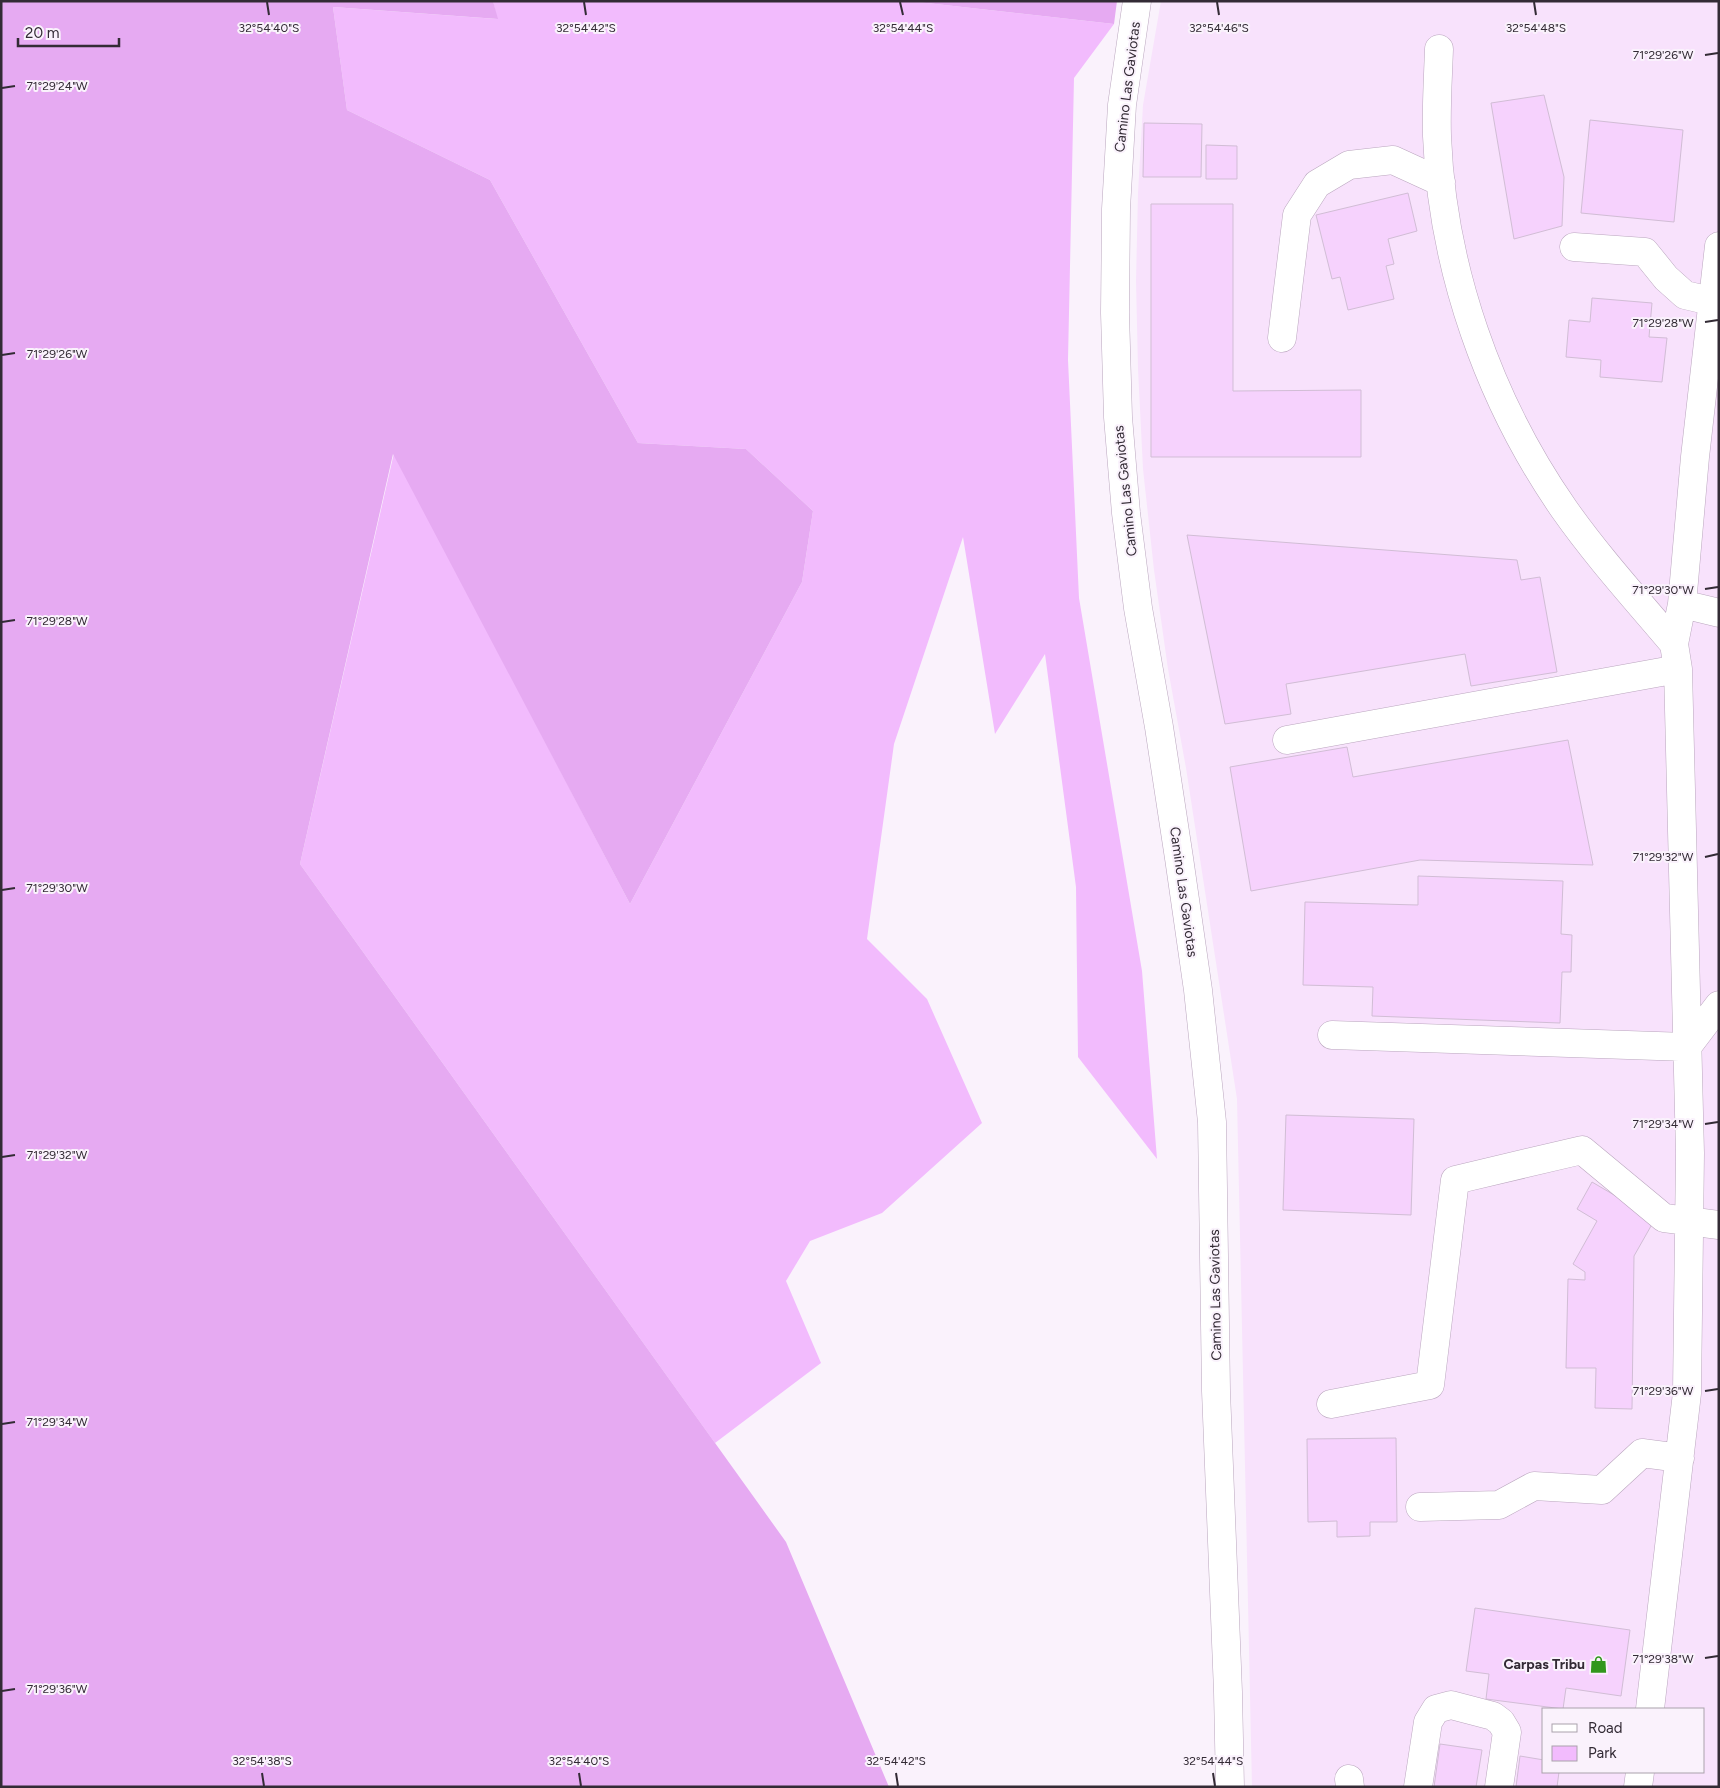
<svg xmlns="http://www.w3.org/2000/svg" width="1720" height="1788" font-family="Figtree,sans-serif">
<rect width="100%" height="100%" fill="#faf2fc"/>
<path fill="#f8e2fc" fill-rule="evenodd" d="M1161 1H1719V1787H1252L1237 1099 1186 768 1168 669 1154 570 1143 469 1138 369 1136 281 1138 193 1143 105ZM1544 1709H1704V1772H1544Z"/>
<path fill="#f2bbfd" d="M493 1H909L1114 24 1074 78 1068 360 1079 598 1142 971 1157 1159 1078 1057 1076 887 1045 654 995 734 963 537 894 744 867 939 927 999 982 1123 882 1213 810 1241 786 1281 821 1363 715 1443 300 864 394 453 630 904 802 582 813 511 746 449 638 443 490 180 347 110 333 7 497 19Z"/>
<path fill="#e6aaf2" d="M1 1H493L498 19 333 7 347 110 490 180 638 443 746 449 813 511 802 582 630 904 393 454 300 864 786 1542 889 1787H1Z
M909 1H1117L1114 24Z"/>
<path fill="#f6d2fd" stroke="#d1bdd5" d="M1544 95 1564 177 1562 226 1514 239 1491 103Z
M1590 120 1683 130 1674 222 1581 213Z
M1144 123 1202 124 1201 177H1143Z
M1206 145 1237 146V179H1206Z
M1408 193 1417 231 1388 239 1394 264 1386 266 1394 299 1348 310 1340 277 1332 279 1316 215Z
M1151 204H1233V391L1361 390V457H1151Z
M1592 298 1652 303 1649 337 1667 338 1662 382 1600 377 1601 360 1566 357 1569 320 1590 322Z
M1187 535 1517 560 1521 580 1540 577 1557 672 1471 686 1465 654 1286 684 1291 714 1225 724Z
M1568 740 1593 865 1420 860 1251 891 1230 767 1347 747 1353 777Z
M1418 876 1563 881 1561 934 1572 935 1571 972H1562L1560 1023 1372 1016 1373 987 1303 985 1305 902 1418 905Z
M1286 1115 1414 1119 1411 1215 1283 1210Z
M1592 1182 1655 1219 1634 1256 1632 1409 1595 1408 1596 1368H1566L1568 1279 1585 1280V1272L1573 1264 1597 1221 1577 1209Z
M1396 1438 1397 1522H1370V1536L1337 1537V1521L1308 1522 1307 1439Z
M1475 1608 1630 1630 1621 1696 1566 1688 1563 1709 1486 1699 1489 1674 1466 1671Z
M1440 1744 1482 1750 1476 1787H1434Z
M1520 1756 1544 1760V1772H1559L1557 1787H1516Z"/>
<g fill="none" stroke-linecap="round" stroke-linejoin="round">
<defs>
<path id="minor" d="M1137 1 1122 105 1116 209 1115 313 1118 417 1126 513 1138 608 1159 727 1179 858 1198 990 1212 1122 1216 1391 1228 1692 1230 1787
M1439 49C1438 78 1436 107 1437 136 1442 268 1489 401 1564 509 1597 556 1636 599 1674 644
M1574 247 1645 252 1666 278 1685 295 1719 303
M1282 338 1297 215 1317 184 1349 165 1393 160 1441 182
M1682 604 1719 613
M1287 740 1678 669
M1332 1035 1687 1047 1719 1005
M1331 1404 1430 1385 1455 1180 1582 1150 1664 1218 1719 1225
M1420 1507 1499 1505 1534 1486 1602 1490 1642 1453 1680 1458
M1650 1709 1687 1393 1690 1153 1678 669 1674 644 1682 604 1695 457 1719 246
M1349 1779 1350 1787
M1418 1787 1428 1722 1436 1709 1451 1705 1493 1716 1501 1722 1507 1732 1499 1787
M1638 1787 1640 1772"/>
</defs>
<use href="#minor" stroke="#baa6be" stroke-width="29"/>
<use href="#minor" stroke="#fff" stroke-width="28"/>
</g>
<path fill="none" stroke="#332b35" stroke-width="2" d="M267 2 269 15M584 2 586 15M900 2 903 15M1217 2 1219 15M1534 2 1536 15M1705 55 1718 53M2 88 15 86M1705 322 1718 320M2 355 15 353M1705 589 1718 587M2 622 15 620M1705 857 1718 854M2 890 15 888M1705 1124 1718 1122M2 1157 15 1155M1705 1391 1718 1389M2 1424 15 1422M1705 1658 1718 1656M2 1691 15 1689M262 1773 264 1786M579 1773 581 1786M896 1773 898 1786M1213 1773 1215 1786"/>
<defs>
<symbol id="shop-bare" viewBox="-9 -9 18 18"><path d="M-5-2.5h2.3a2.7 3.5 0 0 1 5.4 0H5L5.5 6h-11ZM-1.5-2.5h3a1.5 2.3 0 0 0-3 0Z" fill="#31971d" stroke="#faf2fc" stroke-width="2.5" paint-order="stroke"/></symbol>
</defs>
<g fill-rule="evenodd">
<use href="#shop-bare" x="1586" y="1652" width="25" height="25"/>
</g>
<g text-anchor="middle" stroke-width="4" stroke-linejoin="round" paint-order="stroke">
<g font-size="14" fill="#332b35" stroke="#faf2fc">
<text transform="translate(1127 87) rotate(-83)" y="5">Camino Las Gaviotas</text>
<text transform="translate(1125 491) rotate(-96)" y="5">Camino Las Gaviotas</text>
<text transform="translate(1184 892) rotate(82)" y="5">Camino Las Gaviotas</text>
<text transform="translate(1215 1295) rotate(-91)" y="5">Camino Las Gaviotas</text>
</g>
<g font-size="14" font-weight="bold" fill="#332b35" stroke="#faf2fc" text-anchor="end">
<text x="1585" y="1669">Carpas Tribu</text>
</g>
</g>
<g font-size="12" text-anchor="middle" fill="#332b35" stroke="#faf2fc" stroke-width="4" stroke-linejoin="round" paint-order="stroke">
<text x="1536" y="32">32°54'48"S</text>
<text x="269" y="32">32°54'40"S</text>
<text x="586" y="32">32°54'42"S</text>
<text x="903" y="32">32°54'44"S</text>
<text x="1219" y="32">32°54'46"S</text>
<text x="1663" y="59">71°29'26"W</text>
<text x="57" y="90">71°29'24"W</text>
<text x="1663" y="327">71°29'28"W</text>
<text x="57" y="358">71°29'26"W</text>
<text x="1663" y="594">71°29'30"W</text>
<text x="57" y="625">71°29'28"W</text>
<text x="1663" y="861">71°29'32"W</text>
<text x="57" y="892">71°29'30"W</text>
<text x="1663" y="1128">71°29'34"W</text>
<text x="57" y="1159">71°29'32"W</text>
<text x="1663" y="1395">71°29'36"W</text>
<text x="57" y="1426">71°29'34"W</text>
<text x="1663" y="1663">71°29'38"W</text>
<text x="57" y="1693">71°29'36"W</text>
<text x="262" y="1765">32°54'38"S</text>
<text x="579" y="1765">32°54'40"S</text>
<text x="896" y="1765">32°54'42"S</text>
<text x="1213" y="1765">32°54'44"S</text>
</g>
<rect width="1720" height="1788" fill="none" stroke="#332b35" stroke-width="5"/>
<rect x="1542" y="1708" width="162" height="65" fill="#faf2fc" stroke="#aaa2ac"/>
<rect x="1552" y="1724" width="25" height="8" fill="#ffffff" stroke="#aaa2ac"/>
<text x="1588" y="1733" font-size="15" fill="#332b35">Road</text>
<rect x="1552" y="1746" width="25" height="15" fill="#f2bbfd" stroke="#aaa2ac"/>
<text x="1588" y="1758" font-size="15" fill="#332b35">Park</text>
<path d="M18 38v8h101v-8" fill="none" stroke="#332b35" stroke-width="2.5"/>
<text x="25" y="38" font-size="15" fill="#332b35" stroke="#faf2fc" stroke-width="4" paint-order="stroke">20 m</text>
</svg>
